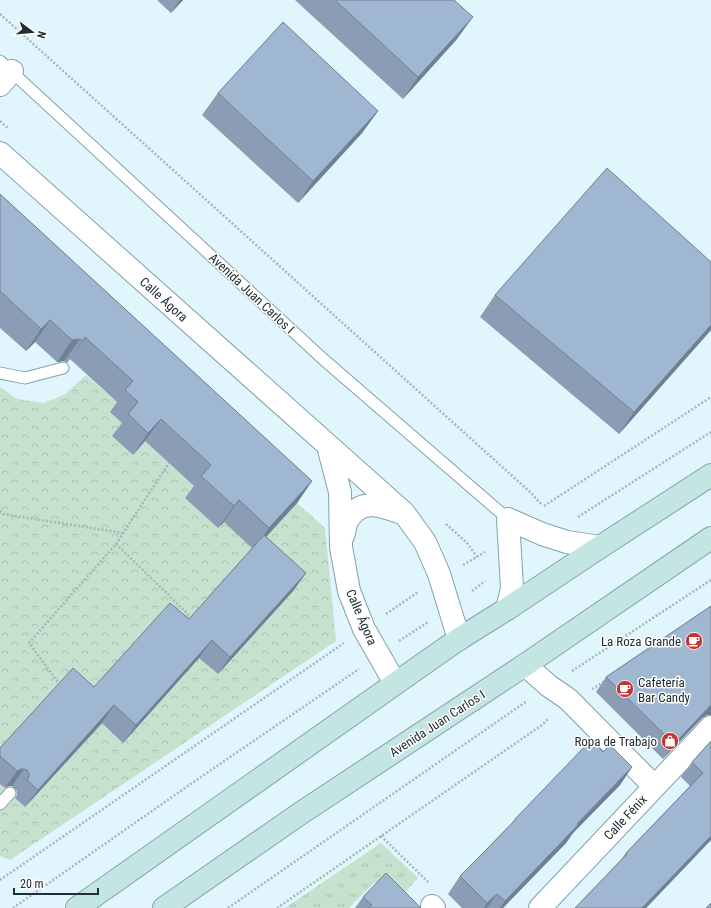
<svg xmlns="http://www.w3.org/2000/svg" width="711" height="908" font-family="'Roboto Condensed',sans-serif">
<defs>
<pattern id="grass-tufts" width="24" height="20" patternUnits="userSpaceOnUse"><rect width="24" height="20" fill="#c6e1ce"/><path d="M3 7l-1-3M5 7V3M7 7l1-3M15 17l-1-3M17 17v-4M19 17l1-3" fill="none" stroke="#aac1b1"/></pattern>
<pattern id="park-crowns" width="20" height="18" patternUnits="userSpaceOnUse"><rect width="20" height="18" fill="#c6e1ce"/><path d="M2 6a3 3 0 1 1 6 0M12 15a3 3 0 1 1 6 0" fill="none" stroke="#aac1b1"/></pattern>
</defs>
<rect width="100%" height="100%" fill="#e0f5fc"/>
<path fill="url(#grass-tufts)" d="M381 843 418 878 395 903 375 882 349 908H285Z"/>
<path fill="url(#park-crowns)" d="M86 375 118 403 123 424 113 436 133 455 145 441 195 487 186 498 218 528 224 522 240 537 297 503 325 528 336 641 10 860 0 856V387L17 399 44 403 64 395Z"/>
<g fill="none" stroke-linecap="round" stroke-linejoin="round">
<defs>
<path id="lane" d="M0 61 323 359 508 519
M0 373 25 378 63 368
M0 804 10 793"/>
<path id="street" d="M0 85 12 71
M0 153 404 513 425 542 439 574 459 639
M328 446 340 492 341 547 349 591 364 629 395 683
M343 536C345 531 345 525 347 521 360 498 379 505 399 512
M507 609 512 588 508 519 542 534 567 542 600 547
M525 665 549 686 568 699 654 786
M432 906 434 908
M540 908 711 727"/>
<path id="secondary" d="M77 908 426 662 459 639 507 609 600 547 711 475
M164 908 301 813 525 665 711 538"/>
</defs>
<use href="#lane" stroke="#81a2ad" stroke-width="13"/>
<use href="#street" stroke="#81a2ad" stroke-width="24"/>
<use href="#secondary" stroke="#81a2ad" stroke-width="24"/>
<path stroke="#a4b7bd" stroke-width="2.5" stroke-dasharray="2 2" stroke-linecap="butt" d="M0 14 530 492 542 505
M0 121 9 129
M544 506 711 397
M0 511 3 514 123 533
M578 517 711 432
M446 524 467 543 477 557
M116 544 193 619
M463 565 485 552
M472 591 485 581
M386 614 418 592
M399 641 428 622
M572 671 711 580
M60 685 29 643 116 544 169 463
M592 689 605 681
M381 836 428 882
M0 880 344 643
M13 908 195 781 359 669
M228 908 527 701
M277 908 542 725 549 718"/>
<use href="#lane" stroke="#fff" stroke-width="11"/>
<use href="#street" stroke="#fff" stroke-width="22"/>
<use href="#secondary" stroke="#c4e6e3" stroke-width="22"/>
</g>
<path fill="#8a9db5" d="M157 0H183L171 13Z
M295 0H454L457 39 403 99Z
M218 93 378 111 362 133 298 203 202 115Z
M0 194 312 481 297 503 266 537 306 573 293 591 218 674 199 658 123 743 102 723 25 807 15 798 17 795V791L12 786H8L5 788 0 784V748L94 687 189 619 252 548 224 522 218 528 185 498 194 486 145 441 133 455 112 436 122 423 110 412 117 402 70 359 67 363 64 361 57 362 35 342 26 351 0 328Z
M711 262V330L619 434 480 317 495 295Z
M711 606V715H707L702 718 663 759 596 692 606 677Z
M711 741V840L646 908H575L619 862 626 853 690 786 681 777 692 762Z
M603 752 632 767 620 785 573 833 566 843 503 908H462L448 894 460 876 511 824 515 819Z
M363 897 421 908H355Z"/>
<path fill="#708093" d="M180 0H183L171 13Z
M473 17 457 39 403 99 418 77Z
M378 111 362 133 298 203 313 181Z
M50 320 35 342 26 351 41 329Z
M711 325V330L619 434 634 412Z
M85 337 70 359 67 363 83 341Z
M80 339 64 361 57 362 72 340Z
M161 419 145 441 133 455 148 433Z
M312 481 297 503 254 550 269 528Z
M239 500 224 522 218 528 234 506Z
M306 573 293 591 218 674 230 657Z
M212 640 199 658 123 743 136 725Z
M114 705 102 723 25 807 38 790Z
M711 705V715H707L702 718 663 759 674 744Z
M632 767 620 785 573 833 566 843 503 908H500L505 901 577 824Z
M21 769H24L12 786H8L5 788 17 771Z
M711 836V840L646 908H642Z
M497 894 487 908H484L487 903Z"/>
<path fill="#a0b7d2" stroke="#708093" d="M335 0H454L473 17 418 77Z
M283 22 378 111 313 181 218 93Z
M607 168 711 262V325L634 412 495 295Z
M0 194 312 481 269 528 239 500 234 506 201 476 211 465 161 419 148 433 128 414 138 402 125 390 133 381 85 337 83 341 80 339 72 340 50 320 41 329 0 291Z
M264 535 306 573 230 657 212 640 136 725 114 705 38 790 27 780 29 777V774L27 770 24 769H21L17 771 0 756V748L73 668 94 687 170 603 189 619Z
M711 606V705L674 744 606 677Z
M591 740 603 752 610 745 632 767 577 824 578 825 505 901 497 894 487 903 460 876 488 848 516 819H515Z
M711 741V836L642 908H575L627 854 626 853 703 773 692 762Z
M386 873 421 908H368L372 905 363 897Z
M711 903V908H706Z"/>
<defs>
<symbol id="cafe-disc" viewBox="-11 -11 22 22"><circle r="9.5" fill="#c33434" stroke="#fefefe"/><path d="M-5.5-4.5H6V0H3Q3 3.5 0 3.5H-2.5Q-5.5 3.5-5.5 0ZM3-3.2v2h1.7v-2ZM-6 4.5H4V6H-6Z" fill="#fff"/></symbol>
<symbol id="shop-disc" viewBox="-11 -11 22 22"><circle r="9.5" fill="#c33434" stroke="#fefefe"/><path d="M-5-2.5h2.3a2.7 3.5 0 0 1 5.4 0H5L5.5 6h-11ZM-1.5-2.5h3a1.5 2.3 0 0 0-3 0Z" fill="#fff"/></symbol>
</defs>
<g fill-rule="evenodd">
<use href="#cafe-disc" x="684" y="631" width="20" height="20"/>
<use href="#cafe-disc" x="615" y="679" width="20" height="20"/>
<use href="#shop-disc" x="660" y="731" width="20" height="20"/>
</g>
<g text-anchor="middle" stroke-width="3" stroke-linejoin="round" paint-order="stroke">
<g font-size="13" fill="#202e32" stroke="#fefefe">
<text transform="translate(252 293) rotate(43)" y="5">Avenida Juan Carlos I</text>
<text transform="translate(164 299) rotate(42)" y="5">Calle Ágora</text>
<text transform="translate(362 617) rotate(67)" y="5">Calle Ágora</text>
<text transform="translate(437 723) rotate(-33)" y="5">Avenida Juan Carlos I</text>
<text transform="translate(625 817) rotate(-47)" y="5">Calle Fénix</text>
</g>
<g font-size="13" fill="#202e32" stroke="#fefefe" text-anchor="end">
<text x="681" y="646">La Roza Grande</text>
<text x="638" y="687" text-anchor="start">Cafetería<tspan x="638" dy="15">Bar Candy</tspan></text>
<text x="657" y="746">Ropa de Trabajo</text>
</g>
</g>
<g transform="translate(32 32) rotate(106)" stroke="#fefefe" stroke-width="3" paint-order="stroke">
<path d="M0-3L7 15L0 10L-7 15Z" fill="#202e32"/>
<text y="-6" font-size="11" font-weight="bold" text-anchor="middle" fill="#202e32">N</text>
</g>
<path d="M14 888v6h84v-6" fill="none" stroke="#202e32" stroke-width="2"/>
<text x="20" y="888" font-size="12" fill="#202e32" stroke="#fefefe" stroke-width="3" paint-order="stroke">20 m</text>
</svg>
